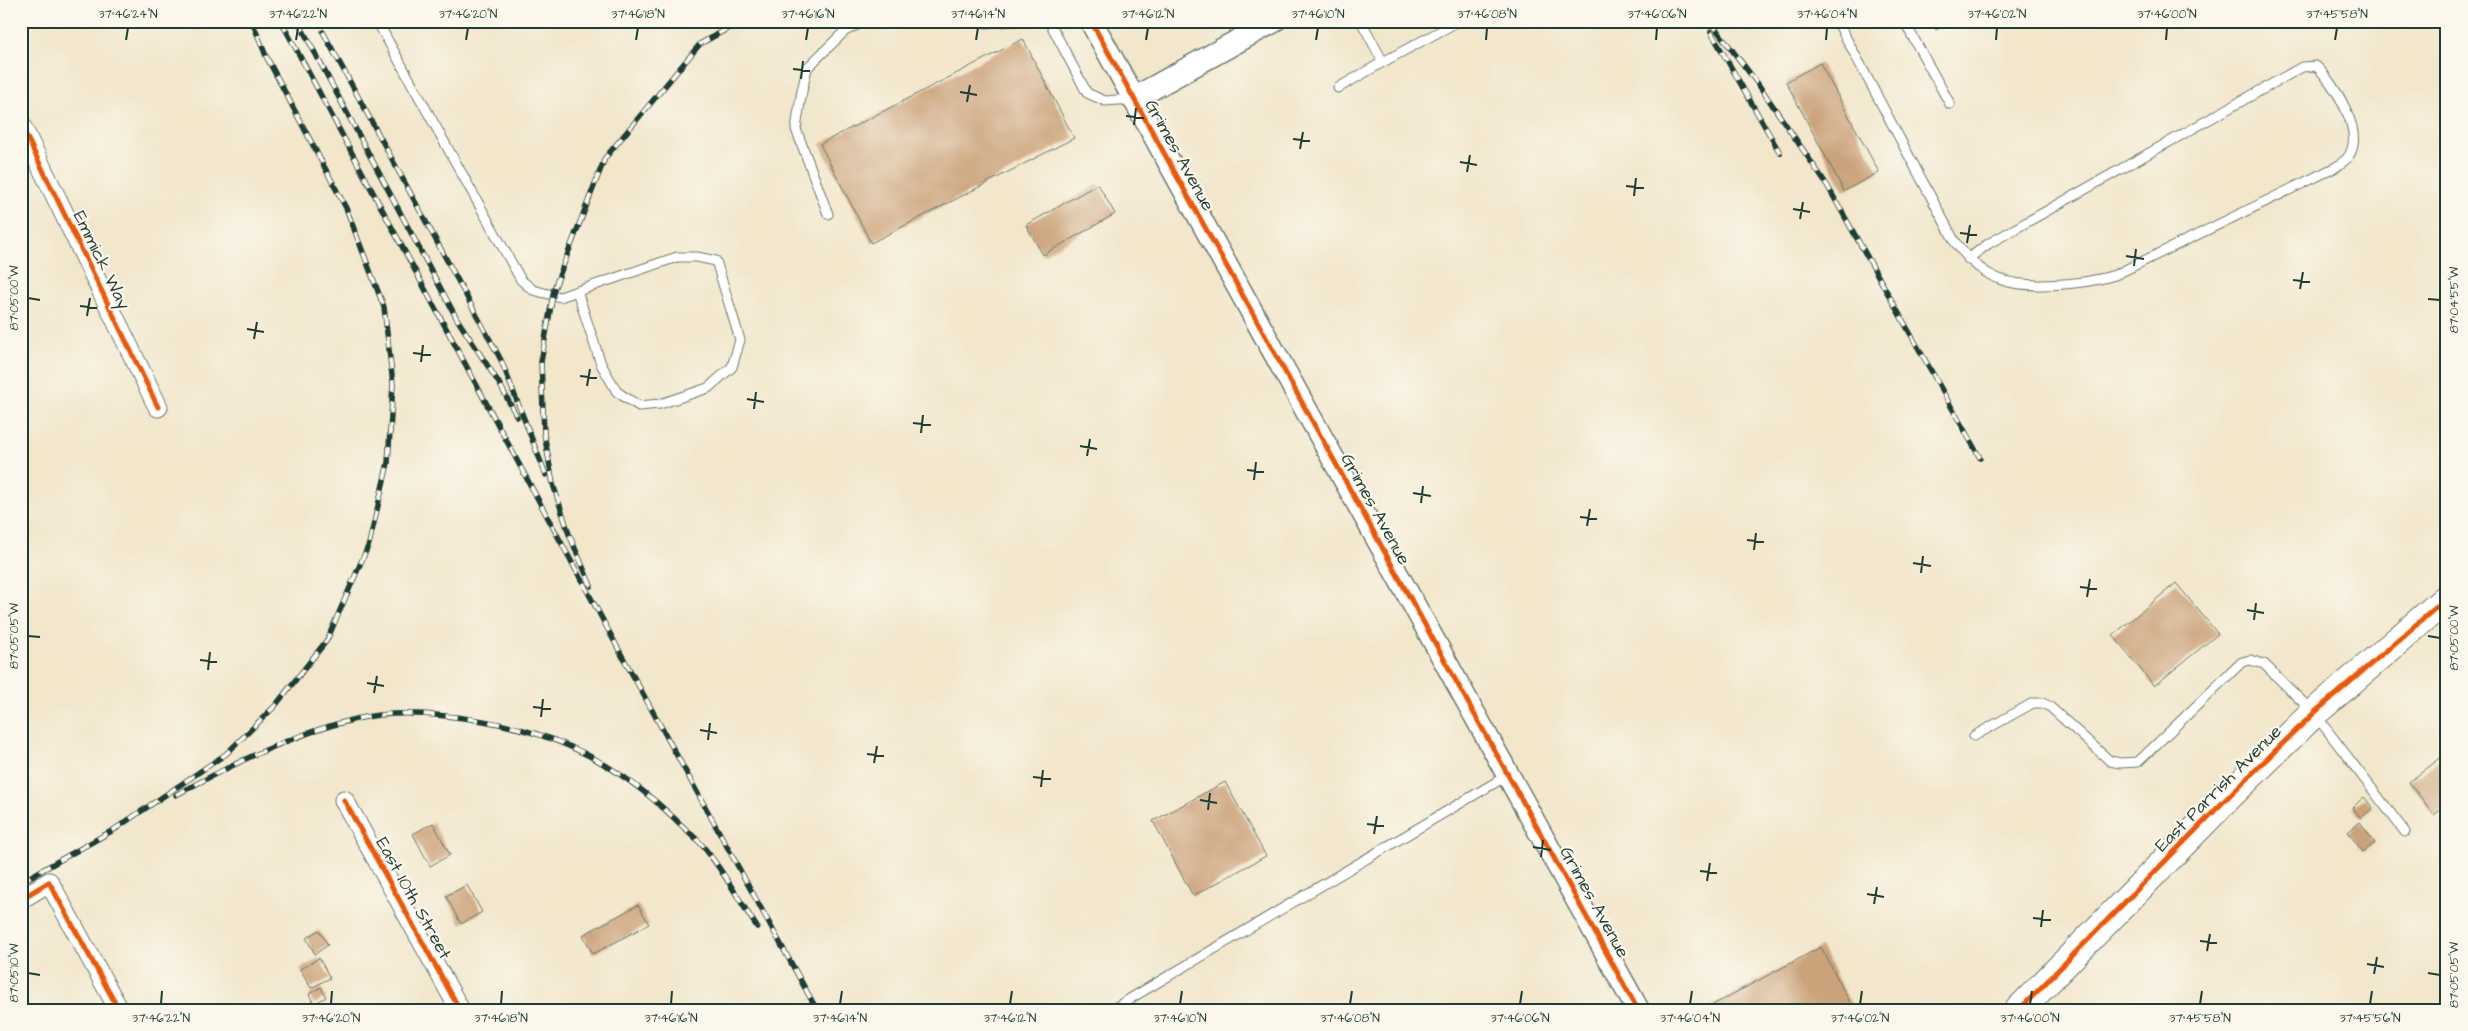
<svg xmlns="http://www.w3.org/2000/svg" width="2468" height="1031" font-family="'Architects Daughter',sans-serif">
<rect width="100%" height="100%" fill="#fbf7ec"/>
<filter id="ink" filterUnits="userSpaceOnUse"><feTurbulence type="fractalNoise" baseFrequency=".02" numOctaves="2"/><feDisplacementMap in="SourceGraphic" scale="10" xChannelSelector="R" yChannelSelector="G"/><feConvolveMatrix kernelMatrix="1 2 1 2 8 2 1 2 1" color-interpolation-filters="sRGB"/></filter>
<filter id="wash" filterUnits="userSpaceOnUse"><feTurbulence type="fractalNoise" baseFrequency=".0096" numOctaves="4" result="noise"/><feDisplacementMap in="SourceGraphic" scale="20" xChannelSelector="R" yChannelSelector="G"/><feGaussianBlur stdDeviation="1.12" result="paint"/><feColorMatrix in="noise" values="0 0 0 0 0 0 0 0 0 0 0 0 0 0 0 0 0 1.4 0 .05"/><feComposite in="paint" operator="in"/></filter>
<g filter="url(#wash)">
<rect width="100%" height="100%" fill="#f2e6cb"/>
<g id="blocks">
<path fill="#cba37a" d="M1932 21H1952L1936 30Z
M1023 39 1074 138 871 243 820 144Z
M1820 63 1879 172 1844 191 1786 82Z
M1098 184 1115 214 1043 255 1026 225Z
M2176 583 2218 634 2154 686 2113 635Z
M2447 753V805L2434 815 2409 782Z
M1225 782 1266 856 1193 896 1153 821Z
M2364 797 2373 808 2361 818 2352 808Z
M2360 822 2375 843 2363 852 2348 832Z
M433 823 450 855 430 866 413 834Z
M467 885 482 912 461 924 446 896Z
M638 905 649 924 593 954 583 935Z
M319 930 328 945 315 954 306 938Z
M1821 947 1854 1010H1703Z
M319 958 330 978 311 988 300 969Z
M321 987 326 997 314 1004 309 994Z"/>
</g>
</g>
<g filter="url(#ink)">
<use href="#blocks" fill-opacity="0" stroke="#697869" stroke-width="1"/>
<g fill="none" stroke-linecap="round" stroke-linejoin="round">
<defs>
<path id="service" d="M377 21 521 280 533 290 560 297 677 257H697L716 261 740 340 732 367 708 388 660 404 639 406 617 392 601 364 577 291
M985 21 986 23 1016 21
M1049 21 1087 93 1105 101 1133 99
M1361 21 1383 62 1459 21
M1837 21 1955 242C1966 257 1981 272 1999 279 2027 290 2086 284 2115 275L2336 167C2340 164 2345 161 2348 157 2366 133 2334 83 2316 66L2302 67 1988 244 1968 259
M1904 21 1950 104
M1338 88 1383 62
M828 214 796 129 801 96 807 68 845 31 865 21
M1974 736 2033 703H2042L2049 706 2110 761 2120 763 2138 762 2242 662 2250 660 2264 664 2314 713 2405 832
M1111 1010 1508 775"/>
<path id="minor" d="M21 125 158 407
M344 800 460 1010
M21 899 49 882 119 1010"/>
<path id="tertiary" d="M1091 21 1638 1010
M1133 99 1274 21"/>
<path id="primary" d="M2019 1010 2231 794 2314 713 2447 598"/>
</defs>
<use href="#service" stroke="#697869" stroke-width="11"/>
<use href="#minor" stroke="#697869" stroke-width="21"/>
<use href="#tertiary" stroke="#697869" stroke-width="25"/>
<use href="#primary" stroke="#697869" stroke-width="30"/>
<use href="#service" stroke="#fff" stroke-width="9"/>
<use href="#minor" stroke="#fff" stroke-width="19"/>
<use href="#tertiary" stroke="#fff" stroke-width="22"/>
<use href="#primary" stroke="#fff" stroke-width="28"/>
<defs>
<path id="rail" d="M281 21 620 652 817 1010
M298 21 457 319 499 383 517 417
M1710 21 1758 84 1827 185 1980 458
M323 32 501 360 546 475
M1711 32 1780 153
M591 586 569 534 553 484 544 433 541 362 554 289 605 158 700 44 741 21
M176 795C233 764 292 734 356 719 385 712 417 713 446 716 539 725 607 754 675 819 684 828 694 836 702 845 723 870 739 900 757 927
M112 831 226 754 275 706 327 640 369 544 388 463 393 384 384 307 346 208 266 56 252 21
M21 882 117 828"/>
</defs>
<use href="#rail" stroke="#1f3d34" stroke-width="5.5"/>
<use href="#rail" stroke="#fbf7ec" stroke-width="4" stroke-dasharray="11" stroke-linecap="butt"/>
<defs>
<path id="cycleway" d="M1091 21 1638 1010
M21 125 158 407
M344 800 460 1010
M21 899 49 882 119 1010
M2019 1010 2231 794 2314 713 2447 598"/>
</defs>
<use href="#cycleway" stroke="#fbf7ec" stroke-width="8"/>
<use href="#cycleway" stroke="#e8590c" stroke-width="5"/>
</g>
</g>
<path fill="none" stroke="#1f3d34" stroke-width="2" d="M126 40 128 28M296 40 298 28M466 40 468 28M636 40 638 28M806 40 808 28M976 40 978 28M1146 40 1148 28M1316 40 1318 28M1486 40 1487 28M1656 40 1657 28M1826 40 1827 28M1996 40 1997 28M2166 40 2167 28M2335 40 2337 28M793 69 810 71M801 79 803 61M960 92 977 95M967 102 970 85M1126 116 1144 118M1134 125 1136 108M1293 139 1310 141M1300 149 1303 132M1460 162 1477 165M1467 172 1470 155M1626 186 1644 188M1634 196 1636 178M1793 209 1810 212M1800 219 1803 202M1960 233 1977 235M1967 243 1970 225M2126 256 2144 259M2134 266 2136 249M2293 280 2310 282M2300 289 2303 272M28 298 40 300M2428 299 2440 300M80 306 97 308M87 316 90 298M247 329 264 332M254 339 257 322M413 353 431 355M421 362 423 345M580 376 597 378M587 386 590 369M747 399 764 402M754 409 756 392M913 423 931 425M921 433 923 415M1080 446 1097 449M1087 456 1090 439M1247 470 1264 472M1254 480 1256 462M1413 493 1431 496M1421 503 1423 486M1580 517 1597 519M1587 526 1590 509M1747 540 1764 542M1754 550 1756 533M1913 563 1931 566M1921 573 1923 556M2080 587 2097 589M2087 597 2090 579M2247 610 2264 613M2254 620 2256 603M28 636 40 637M2428 636 2440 638M200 660 217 662M208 670 210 652M367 683 384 686M374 693 377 676M533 707 551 709M541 717 543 699M700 730 717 733M708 740 710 723M867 754 884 756M874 763 877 746M1033 777 1051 779M1041 787 1043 770M1200 800 1217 803M1208 810 1210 793M1367 824 1384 826M1374 834 1377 816M1533 847 1551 850M1541 857 1543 840M1700 871 1717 873M1707 881 1710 863M1867 894 1884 897M1874 904 1877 887M2033 918 2051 920M2041 927 2043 910M2200 941 2217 943M2207 951 2210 934M2367 964 2384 967M28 973 40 975M2428 973 2440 975M2374 974 2377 957M161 1004 162 991M331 1004 332 991M501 1004 502 991M671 1004 672 991M840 1004 842 991M1010 1004 1012 991M1180 1004 1182 991M1350 1004 1352 991M1520 1004 1522 991M1690 1004 1692 991M1860 1004 1862 991M2030 1004 2032 991M2200 1004 2202 991M2370 1004 2372 991"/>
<g text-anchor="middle" stroke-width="4.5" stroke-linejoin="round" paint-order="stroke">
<g font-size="18" fill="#1f3d34" stroke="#fbf7ec">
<text transform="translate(1180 155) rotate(61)" y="6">Grimes Avenue</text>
<text transform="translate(102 260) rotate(64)" y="6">Emmick Way</text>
<text transform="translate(1376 509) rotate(61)" y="6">Grimes Avenue</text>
<text transform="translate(2218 788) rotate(-45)" y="6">East Parrish Avenue</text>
<text transform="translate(414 898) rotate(61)" y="6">East 10th Street</text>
<text transform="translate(1595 902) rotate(61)" y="6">Grimes Avenue</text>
</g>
</g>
<rect width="2468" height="1031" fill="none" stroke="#fbf7ec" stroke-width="55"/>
<rect x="28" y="28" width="2412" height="976" fill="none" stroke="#1f3d34" stroke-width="2"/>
<g font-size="12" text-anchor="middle" fill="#1f3d34">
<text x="128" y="18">37°46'24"N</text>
<text x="298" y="18">37°46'22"N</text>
<text x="468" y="18">37°46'20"N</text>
<text x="638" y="18">37°46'18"N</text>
<text x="808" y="18">37°46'16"N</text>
<text x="978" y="18">37°46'14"N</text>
<text x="1148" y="18">37°46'12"N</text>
<text x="1318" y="18">37°46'10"N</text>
<text x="1487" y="18">37°46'08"N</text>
<text x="1657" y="18">37°46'06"N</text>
<text x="1827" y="18">37°46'04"N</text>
<text x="1997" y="18">37°46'02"N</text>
<text x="2167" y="18">37°46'00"N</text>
<text x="2337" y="18">37°45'58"N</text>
<text transform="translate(14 298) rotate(-90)" y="4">87°05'00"W</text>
<text transform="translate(2454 300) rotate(-90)" y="4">87°04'55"W</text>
<text transform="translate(14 636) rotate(-90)" y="4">87°05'05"W</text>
<text transform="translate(2454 638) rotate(-90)" y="4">87°05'00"W</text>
<text transform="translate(14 973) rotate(-90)" y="4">87°05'10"W</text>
<text transform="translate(2454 975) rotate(-90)" y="4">87°05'05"W</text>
<text x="161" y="1022">37°46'22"N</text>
<text x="331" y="1022">37°46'20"N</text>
<text x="501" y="1022">37°46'18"N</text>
<text x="671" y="1022">37°46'16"N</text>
<text x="840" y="1022">37°46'14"N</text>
<text x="1010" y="1022">37°46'12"N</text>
<text x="1180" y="1022">37°46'10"N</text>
<text x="1350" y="1022">37°46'08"N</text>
<text x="1520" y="1022">37°46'06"N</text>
<text x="1690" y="1022">37°46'04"N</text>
<text x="1860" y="1022">37°46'02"N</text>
<text x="2030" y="1022">37°46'00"N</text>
<text x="2200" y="1022">37°45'58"N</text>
<text x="2370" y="1022">37°45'56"N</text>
</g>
</svg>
